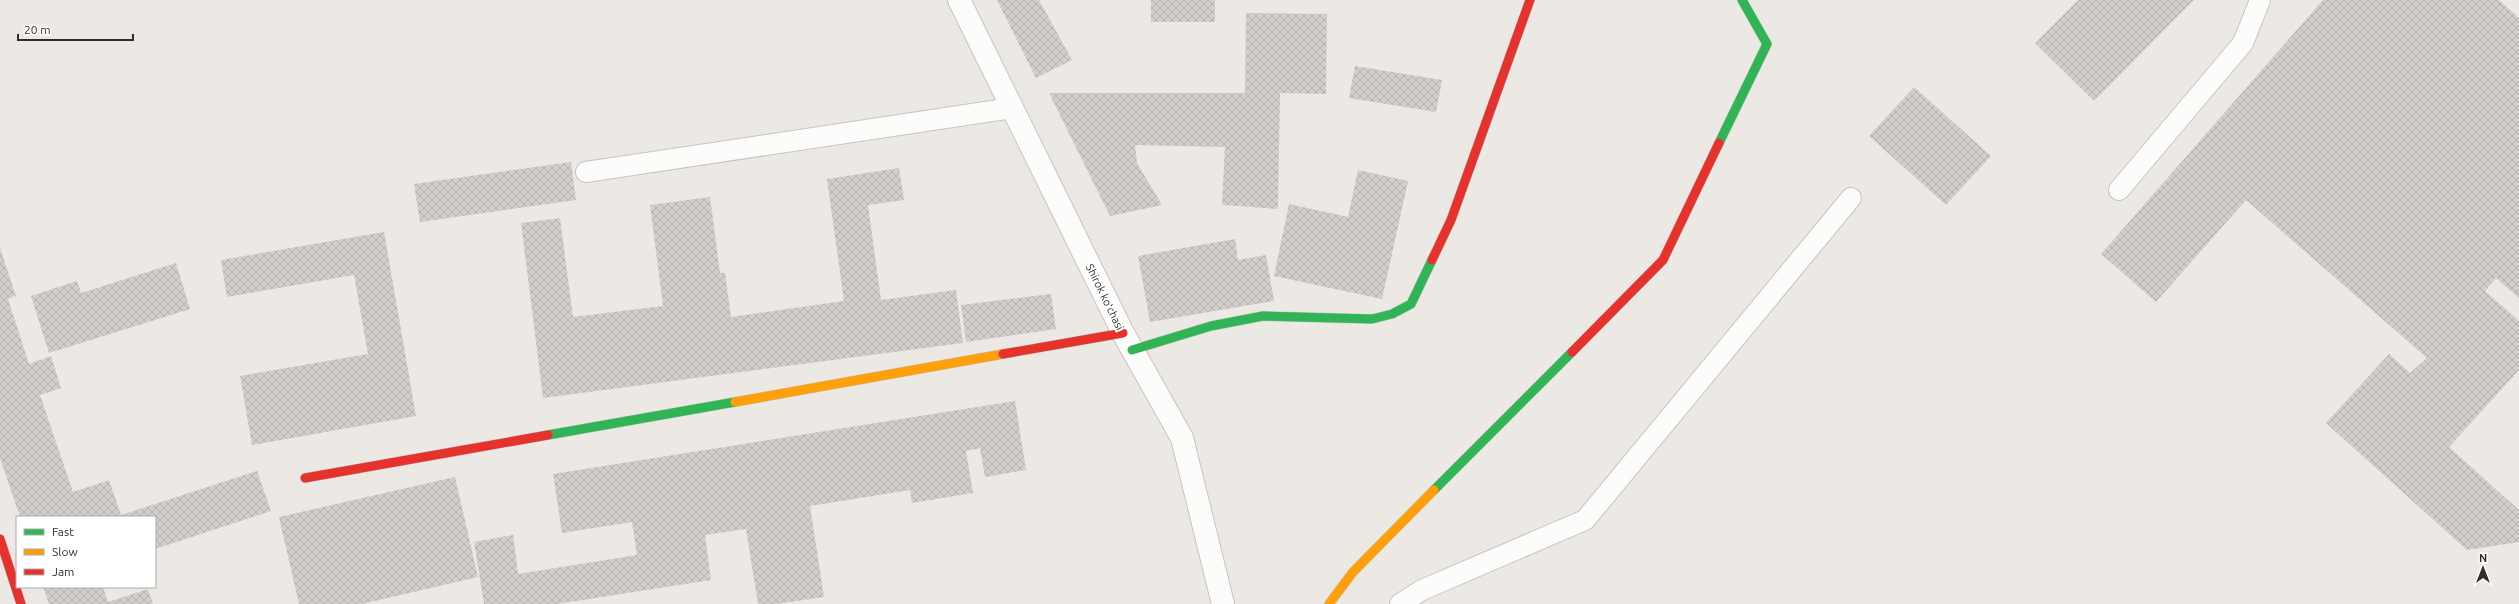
<svg xmlns="http://www.w3.org/2000/svg" width="2519" height="604" font-family="Ubuntu,sans-serif">
<defs>
<pattern id="building-cross-hatch" width="8" height="8" patternUnits="userSpaceOnUse"><rect width="8" height="8" fill="#d1cecb"/><path d="M0 0l8 8M0 8l8-8" fill="none" stroke="#b4b1af"/></pattern>
</defs>
<rect width="100%" height="100%" fill="#ece8e4"/>
<path fill="url(#building-cross-hatch)" d="M997 0H1039L1072 60 1036 78Z
M1151 0H1215V22H1151Z
M2078 0H2194L2094 101 2035 43Z
M2323 0H2499L2519 18V298L2496 278 2485 291 2519 321V370L2449 447 2519 510V542L2467 550 2326 423 2389 354 2410 373 2427 358 2246 200 2156 302 2101 254Z
M1246 13 1327 14 1326 94 1280 93 1278 209 1222 205 1225 147 1135 145 1137 163 1162 205 1110 216 1049 93H1245Z
M1355 66 1442 80 1436 112 1349 98Z
M1914 87 1991 156 1946 205 1869 136Z
M571 162 576 200 420 222 414 184Z
M899 168 904 200 868 205 881 300 956 290 963 343 543 398 521 223 560 218 573 317 663 306 650 205 710 197 720 273H725L731 317 844 301 827 179Z
M1358 170 1408 181 1382 299 1274 276 1289 204 1348 217Z
M384 232 416 416 252 445 240 376 368 354 354 275 227 297 221 260Z
M1235 239 1238 260 1266 255 1274 301 1150 322 1138 256Z
M0 248 16 296 8 299 29 364 51 356 61 388 40 395 73 492 109 480 121 515 257 471 271 511 155 549V517H20L0 458Z
M176 263 190 309 49 353 31 296 77 281 81 293Z
M1051 294 1056 329 966 342 961 305Z
M1015 401 1026 470 985 477 980 448 966 451 973 493 912 503 910 490 810 506 824 597 776 604H758L746 529 705 535 711 580 557 604H484L474 542 513 535 518 574 637 555 632 522 562 533 553 474Z
M455 477 478 577 362 604H299L279 517Z
M43 587H103L108 602 148 589 153 604H49Z"/>
<g fill="none" stroke-linecap="round" stroke-linejoin="round">
<defs>
<path id="lane" d="M586 172 1012 108
M2119 190 2243 43 2260 0
M1400 604 1422 590 1585 520 1851 198"/>
<path id="street" d="M959 0 1123 333 1182 438 1223 604"/>
<path id="fast" d="M1719 143 1767 44 1742 0
M1132 350 1211 326 1263 316 1372 319 1392 314 1411 304 1432 260
M548 435 735 402
M1434 490 1572 352"/>
<path id="slow" d="M735 402 1003 354
M1329 604 1353 572 1434 490"/>
<path id="jam" d="M1432 260 1451 220 1530 0
M1572 352 1663 260 1719 143
M1003 354 1123 333
M305 478 548 435
M0 539 21 604"/>
</defs>
<use href="#lane" stroke="#c5c4c5" stroke-width="22"/>
<use href="#street" stroke="#c5c4c5" stroke-width="24"/>
<use href="#fast" stroke="#c5c4c5" stroke-width="10"/>
<use href="#slow" stroke="#c5c4c5" stroke-width="10"/>
<use href="#jam" stroke="#c5c4c5" stroke-width="10"/>
<use href="#lane" stroke="#fcfcfb" stroke-width="20"/>
<use href="#street" stroke="#fcfcfb" stroke-width="22"/>
<use href="#fast" stroke="#30b455" stroke-width="9"/>
<use href="#slow" stroke="#ff9f0a" stroke-width="9"/>
<use href="#jam" stroke="#e5322d" stroke-width="9"/>
</g>
<g text-anchor="middle" stroke-width="4" stroke-linejoin="round" paint-order="stroke">
<g font-size="11" fill="#2e2e2e" stroke="#fff">
<text transform="translate(1105 297) rotate(64)" y="4">Shirok koʻchasi</text>
</g>
</g>
<rect x="16" y="516" width="140" height="72" fill="#ffffff" stroke="#ababab"/>
<rect x="24" y="529" width="20" height="6" fill="#30b455" stroke="#ababab"/>
<text x="52" y="536" font-size="12" fill="#2e2e2e">Fast</text>
<rect x="24" y="549" width="20" height="6" fill="#ff9f0a" stroke="#ababab"/>
<text x="52" y="556" font-size="12" fill="#2e2e2e">Slow</text>
<rect x="24" y="569" width="20" height="6" fill="#e5322d" stroke="#ababab"/>
<text x="52" y="576" font-size="12" fill="#2e2e2e">Jam</text>
<g transform="translate(2483 568)" stroke="#ffffff" stroke-width="3" paint-order="stroke">
<path d="M0-3L7 15L0 10L-7 15Z" fill="#2e2e2e"/>
<text y="-6" font-size="11" font-weight="bold" text-anchor="middle" fill="#2e2e2e">N</text>
</g>
<path d="M18 34v6h115v-6" fill="none" stroke="#2e2e2e" stroke-width="2"/>
<text x="24" y="34" font-size="12" fill="#2e2e2e" stroke="#ffffff" stroke-width="3" paint-order="stroke">20 m</text>
</svg>
